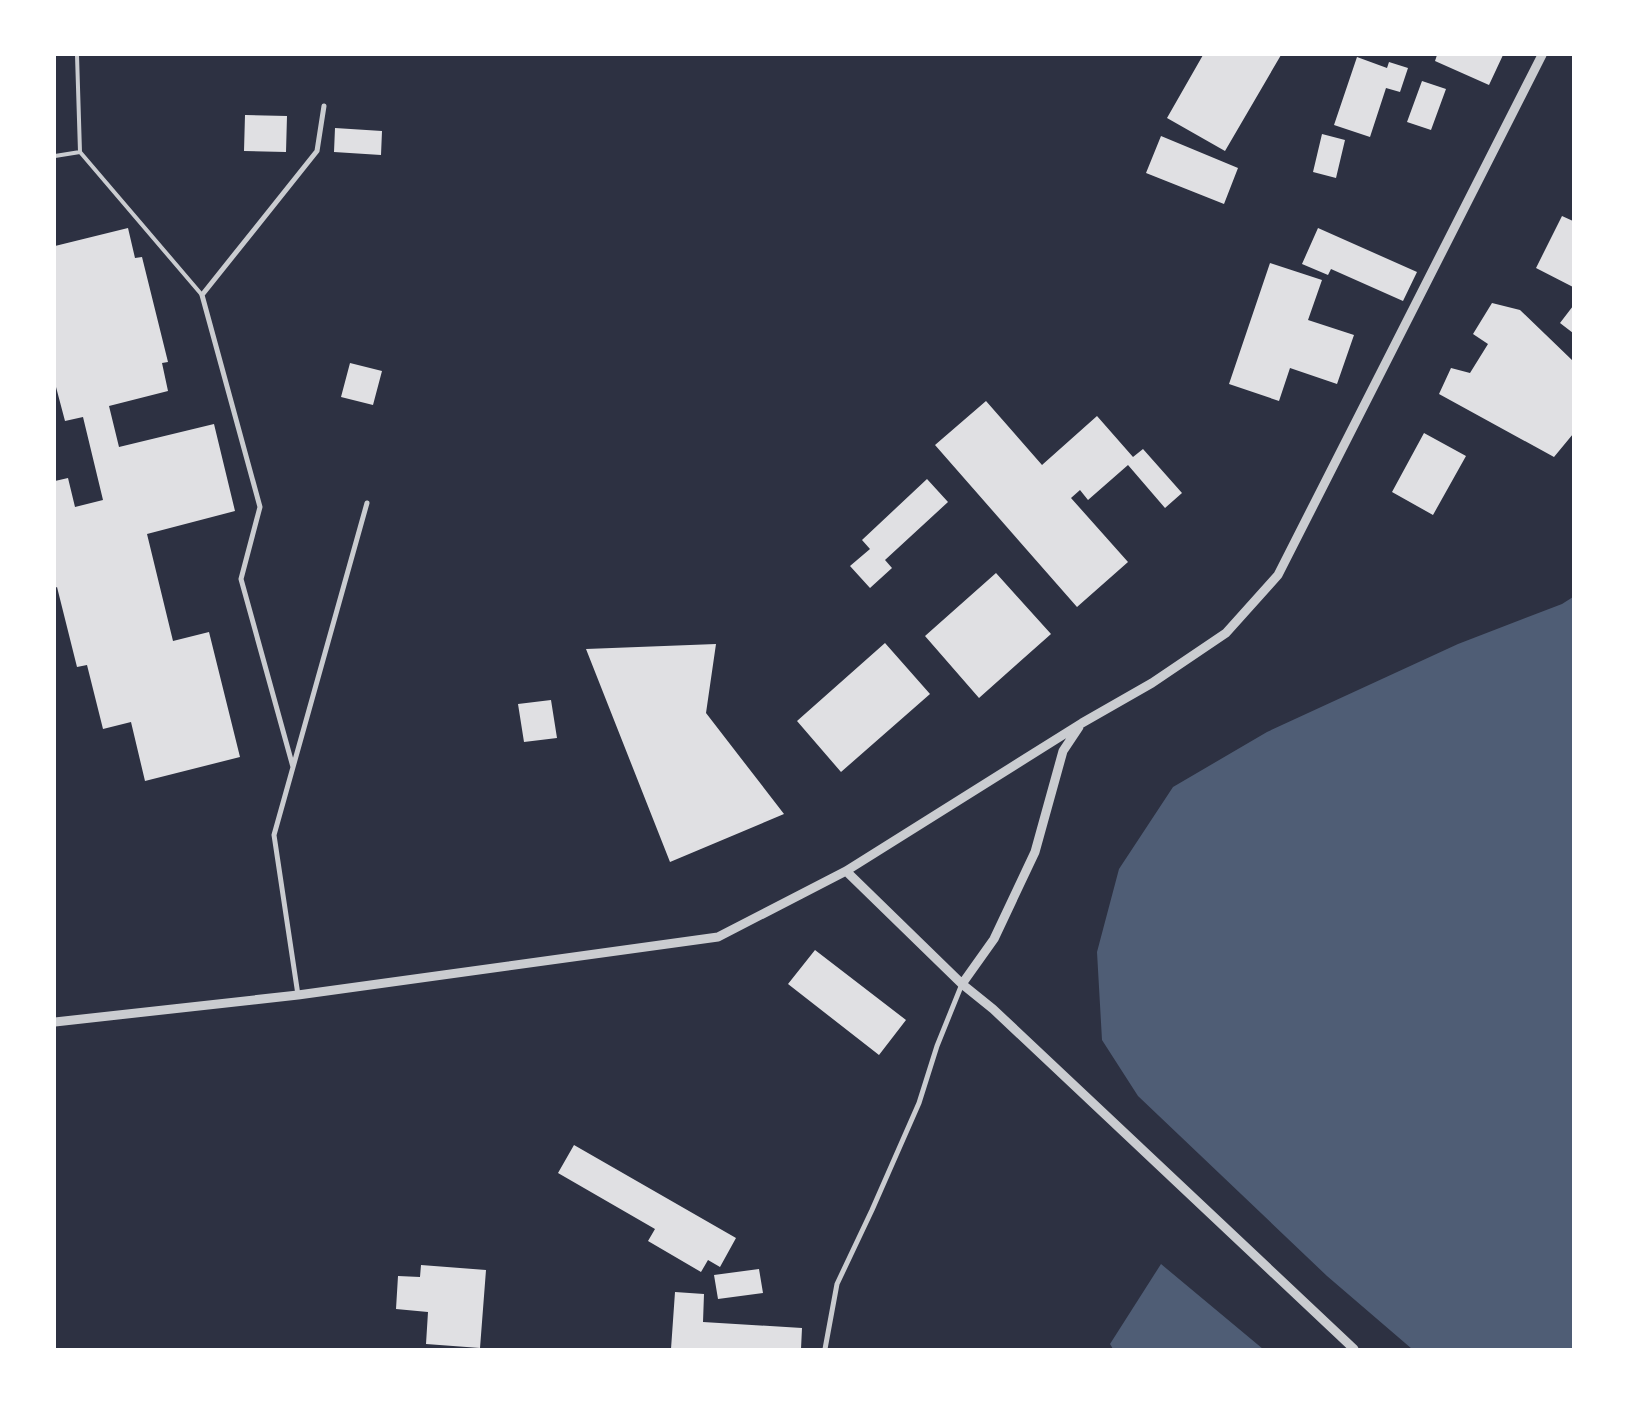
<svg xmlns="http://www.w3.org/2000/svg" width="1628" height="1404" font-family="Bitter,serif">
<rect width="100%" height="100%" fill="#2d3142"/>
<path fill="#4f5d75" d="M1573 597V1349H1412L1327 1276 1138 1096 1102 1040 1097 952 1119 869 1173 787 1267 732 1458 644 1562 604Z
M1161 1264 1263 1349H1113L1110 1344Z"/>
<path fill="#e0e0e3" d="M1203 55H1281L1225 151 1167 118Z
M1437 55H1503L1489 85 1435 61Z
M1357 57 1387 68 1389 62 1408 68 1400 92 1386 88 1370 137 1334 125Z
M1422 81 1446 89 1431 130 1407 122Z
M245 115 287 116 286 152 244 151Z
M335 128 382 131 381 155 334 152Z
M1322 134 1345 140 1336 178 1313 172Z
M1161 136 1238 168 1224 204 1146 173Z
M1562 216 1573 221V287L1536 268Z
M128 228 135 258 142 257 168 362 162 363 168 391 109 406 119 447 214 424 235 511 147 534 173 641 209 632 240 757 145 781 131 722 103 729 87 665 77 667 57 587 55 588V481L68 478 75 507 103 500 83 417 65 421 56 387 55 388V246Z
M1318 228 1417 272 1403 301 1331 269 1328 275 1302 264Z
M1270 263 1322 280 1308 320 1354 335 1337 384 1290 368 1279 401 1229 384Z
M1492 303 1520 310 1573 361V434L1554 457 1439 394 1451 368 1470 373 1488 344 1473 334Z
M1573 306V333L1560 323Z
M350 363 382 371 373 405 341 397Z
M986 401 1042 465 1097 416 1133 457 1143 449 1182 493 1165 508 1128 465 1088 500 1080 490 1071 498 1128 562 1077 607 935 445Z
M1424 433 1466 456 1433 515 1392 492Z
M927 479 948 502 885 560 892 568 870 588 850 566 870 549 862 540Z
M996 573 1051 634 979 698 925 636Z
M885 643 930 694 841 772 797 721Z
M716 644 706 713 784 814 670 862 586 649Z
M551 700 557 738 524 742 518 704Z
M815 950 906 1020 879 1055 788 984Z
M574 1145 736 1238 720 1267 708 1260 701 1272 648 1241 655 1229 558 1173Z
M421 1265 486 1270 480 1348 426 1344 428 1312 396 1309 398 1276 420 1277Z
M759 1269 763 1293 718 1299 714 1275Z
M675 1292 704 1294 703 1322 802 1328 801 1349H671Z"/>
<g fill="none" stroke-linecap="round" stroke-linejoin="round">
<path stroke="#caccd0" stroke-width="4" d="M77 55 80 152
M55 156 80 152 202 295"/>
<path stroke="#caccd0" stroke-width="5" d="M293 767 241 579 260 507 202 295 317 151 324 106
M298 995 274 835 367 503
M825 1349 837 1284 872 1210 919 1103 937 1046 962 984"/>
<path stroke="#caccd0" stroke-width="9" d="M846 871 962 984 993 1009 1354 1349
M962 984 994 939 1035 852 1063 751 1079 727
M55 1022 298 995 718 937 846 871 1082 723 1152 683 1226 633 1278 575 1542 55"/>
</g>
<rect width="1628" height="1404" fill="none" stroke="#ffffff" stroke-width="112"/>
</svg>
